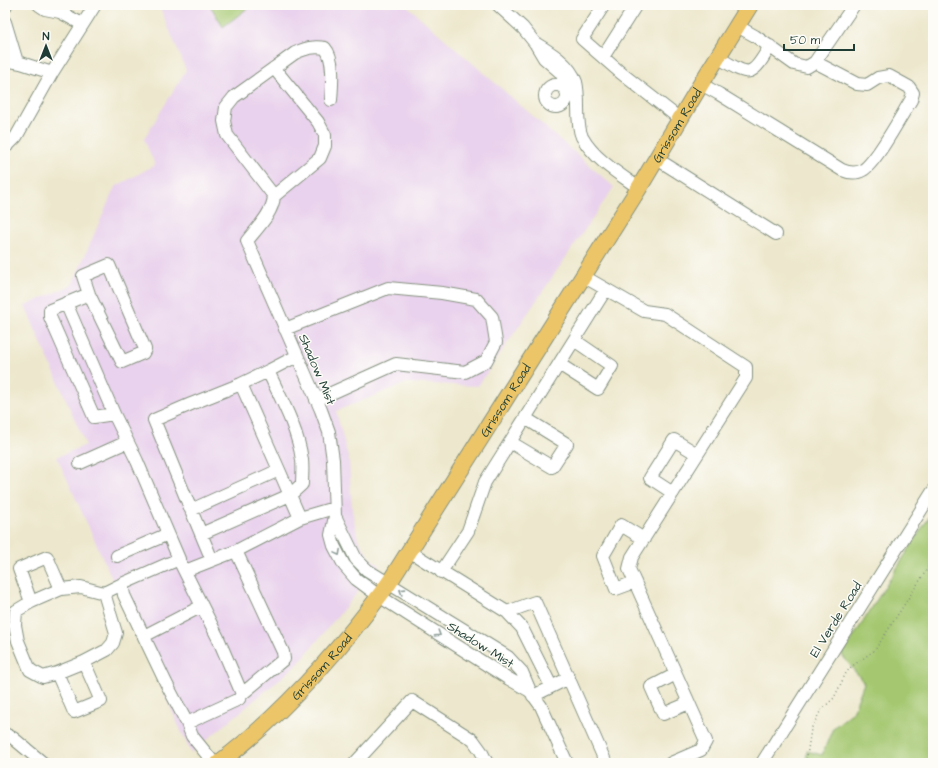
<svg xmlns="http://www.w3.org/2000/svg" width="938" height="768" font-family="'Architects Daughter',sans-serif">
<rect width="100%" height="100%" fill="#fdfcf7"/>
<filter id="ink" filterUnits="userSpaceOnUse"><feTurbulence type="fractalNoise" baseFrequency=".025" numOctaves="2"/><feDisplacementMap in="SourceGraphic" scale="8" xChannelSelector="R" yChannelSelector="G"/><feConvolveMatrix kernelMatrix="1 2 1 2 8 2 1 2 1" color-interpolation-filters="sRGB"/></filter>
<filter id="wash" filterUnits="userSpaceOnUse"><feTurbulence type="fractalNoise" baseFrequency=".012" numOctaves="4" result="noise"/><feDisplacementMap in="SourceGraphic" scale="16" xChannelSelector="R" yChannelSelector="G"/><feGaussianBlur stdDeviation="0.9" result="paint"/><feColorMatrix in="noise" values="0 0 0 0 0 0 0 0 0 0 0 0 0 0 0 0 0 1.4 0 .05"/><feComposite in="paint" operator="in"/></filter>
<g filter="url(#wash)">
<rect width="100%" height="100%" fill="#ede8cd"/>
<path fill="#e9d2ed" d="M159 5H406L614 187 478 386 407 383 336 411 349 461 352 510 358 539 371 559 380 565 298 664 191 753 57 457 86 445 25 306 72 285 115 187 155 165 144 139 186 70Z"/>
<path fill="#a4c770" stroke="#628252" d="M210 5H252L223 27Z
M933 511V763H806L807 751 822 755 833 728 853 712 864 683 842 655Z"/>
</g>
<g filter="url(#ink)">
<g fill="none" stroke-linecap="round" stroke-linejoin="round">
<defs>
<path id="minor" d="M39 5 45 9 60 12
M59 5 60 12 82 24
M498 5 523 28 535 43 544 58 560 72 572 92
M604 5 582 39 621 73 680 119
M5 7 6 5
M5 22 17 62
M737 26 755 36 794 64 807 67 815 62 854 5
M535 43C550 52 570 64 576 82 578 90 578 99 578 107 578 116 578 128 582 137 594 159 619 174 639 188
M603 57 636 5
M717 57C749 75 750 81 770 46
M5 60 21 63 52 73
M274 68 318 122 325 135V146L320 158 274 196
M701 84 719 94 842 170C849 173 856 174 863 170 877 161 901 116 911 100L913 93 909 87 889 76 878 78 867 85 857 84 815 62
M545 96a11 11 0 1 1 22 0a11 11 0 1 1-22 0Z
M331 100C332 86 335 59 325 48 314 46 306 48 295 53L234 97 226 107 224 121 227 135 274 196C273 213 257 228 247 241L321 410 329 432 333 460 335 516 331 535 334 546 344 565 356 579 379 596 509 679 530 691
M8 145 16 137 52 73 95 5
M657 159 776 234
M109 265 145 349 143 353 122 362 89 294 83 276Z
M583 276 644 311 665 314 746 367V378L632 557 629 569 706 741 701 750 671 763
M89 294 50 310V317L94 417 114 414 137 461 179 559 122 584 124 595 166 683 187 723 192 736 214 763
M66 303 114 414
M285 329 388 288 442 293 476 299 492 317 496 342 486 361 465 372 396 364 316 400
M559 364 598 389 612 366 574 340
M268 371 297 356
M510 442 552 467 567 444 525 418
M80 463 127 442
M673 493 650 478 674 440 697 454
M191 510 154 420 191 404 241 384 279 470
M335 516 356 559 367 570 508 657 522 672 530 691 541 706 567 763
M300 518 334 508
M201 534 290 495 302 484C302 477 303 468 302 460 298 429 281 399 268 371L241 384
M409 551 507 612 522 628 551 686
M117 556 168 534
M212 560 191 510 279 470 300 518 236 551
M181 564 218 638 242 694 239 699 187 723
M185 571 236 551 283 652 284 659 242 694
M441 572 468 531 485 482 606 289
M635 582 616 589 603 556 621 525 644 539
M104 593 116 633 113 643 107 650 84 662 101 701 74 712 57 673 43 677 30 670 18 641 15 625 16 611 31 602 19 569 47 557 61 589 81 587 104 593 122 584
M31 602 61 589
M507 612 535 602 606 763
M144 636 202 606
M57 673 84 662
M676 674 651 687 663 714 689 703
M533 696 569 678
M5 734 13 738 43 763
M355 763 412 701 473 740 481 751 487 763
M762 763 933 491"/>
<g id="major">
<path id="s1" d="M219 763C285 713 340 650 389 583L639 188 701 84 750 5"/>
</g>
</defs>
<use href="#minor" stroke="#869280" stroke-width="14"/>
<use href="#major" stroke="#869280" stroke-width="18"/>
<path stroke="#869280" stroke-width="1.5" stroke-dasharray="1 3" stroke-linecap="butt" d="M806 763 811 729 821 710 834 698 846 673 851 667 875 650 933 560"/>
<use href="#minor" stroke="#fff" stroke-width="12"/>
<use href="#major" stroke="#ecc569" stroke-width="16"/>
</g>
<defs><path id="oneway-chevron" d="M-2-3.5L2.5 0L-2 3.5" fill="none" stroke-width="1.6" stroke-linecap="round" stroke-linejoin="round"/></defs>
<g stroke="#8f9e9a">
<use href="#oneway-chevron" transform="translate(338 553) rotate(62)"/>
<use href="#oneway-chevron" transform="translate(402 591) rotate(-148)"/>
<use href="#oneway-chevron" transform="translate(438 634) rotate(32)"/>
</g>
</g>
<g text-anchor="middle" stroke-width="3" stroke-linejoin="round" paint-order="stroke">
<g font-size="13" fill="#1f3d34" stroke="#fdfcf7">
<text dy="5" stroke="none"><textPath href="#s1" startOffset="789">Grissom Road</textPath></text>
<text transform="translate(318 369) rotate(67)" y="5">Shadow Mist</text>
<text dy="5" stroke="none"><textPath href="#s1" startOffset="465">Grissom Road</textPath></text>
<text transform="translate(835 619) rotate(-58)" y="5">El Verde Road</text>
<text transform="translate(481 644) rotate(32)" y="5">Shadow Mist</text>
<text dy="5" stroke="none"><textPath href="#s1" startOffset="141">Grissom Road</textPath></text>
</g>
</g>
<rect width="938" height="768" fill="none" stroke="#fdfcf7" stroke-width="20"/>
<g transform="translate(46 46)" stroke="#fdfcf7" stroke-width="3" paint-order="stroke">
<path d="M0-3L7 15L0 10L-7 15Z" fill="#1f3d34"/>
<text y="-6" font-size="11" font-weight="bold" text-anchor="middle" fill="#1f3d34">N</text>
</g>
<path d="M784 44v6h70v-6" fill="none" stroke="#1f3d34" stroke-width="2"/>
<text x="790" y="44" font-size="12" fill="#1f3d34" stroke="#fdfcf7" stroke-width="3" paint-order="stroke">50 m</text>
</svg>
